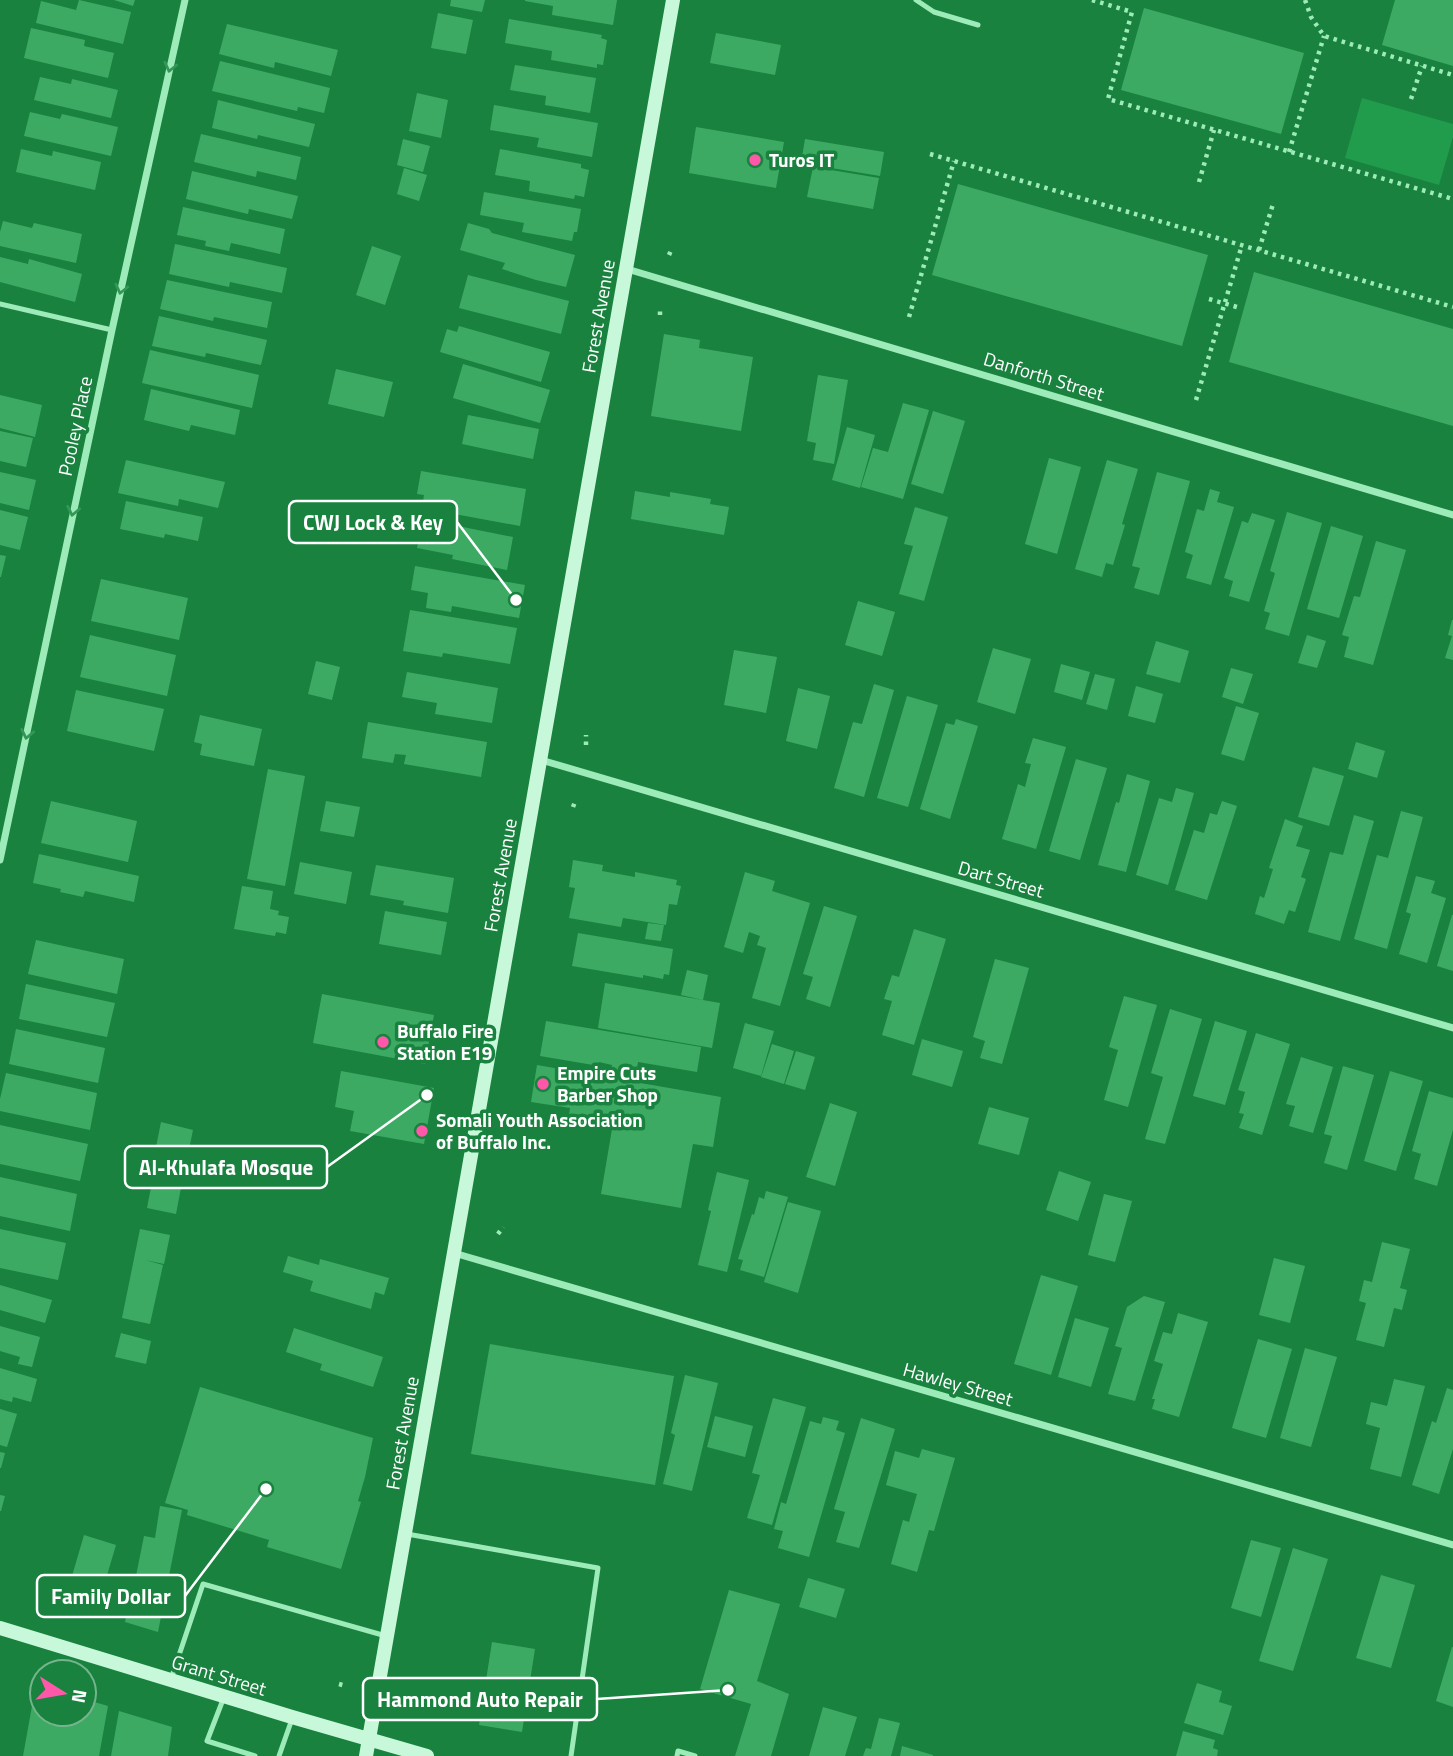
<svg xmlns="http://www.w3.org/2000/svg" width="1453" height="1756" font-family="'Titillium Web',sans-serif">
<rect width="100%" height="100%" fill="#19823f"/>
<path fill="#219b4c" d="M1362 98 1453 124V137L1439 185 1345 158Z"/>
<path fill="#3daa63" d="M79 0 131 12 123 44 36 23 41 1 76 10Z
M114 0H135L133 6Z
M451 0H485L482 12 450 6Z
M525 0H617L613 25 552 15 553 6 525 1Z
M1395 0H1453V66L1382 45Z
M1144 8 1304 53 1281 134 1121 90Z
M438 13 473 20 466 54 431 48Z
M509 19 602 35 601 38 607 40 603 65 597 64V68L551 60 552 51 505 43Z
M227 24 338 50 331 76 275 62 274 68 219 54Z
M31 28 85 40 84 46 114 53 108 78 24 58Z
M716 33 781 45 775 75 710 63Z
M220 61 330 88 324 113 298 107 297 111 212 91Z
M515 65 596 78 590 113 545 105 546 96 510 90Z
M40 77 71 84 72 79 118 90 111 118 34 100Z
M417 93 448 100 441 138 409 131Z
M218 100 315 124 309 147 258 135 257 139 212 128Z
M494 105 598 123 592 157 537 147 539 138 490 130Z
M30 112 60 119 62 114 118 127 111 156 24 136Z
M696 127 784 142 776 188 689 173Z
M201 134 301 157 296 180 257 171 256 177 194 162Z
M403 139 430 146 423 172 397 165Z
M805 139 884 152 880 176 801 163Z
M21 149 52 156 53 151 101 162 95 190 16 172Z
M500 149 581 164V168L589 170 584 197 575 195 574 199 529 191 530 181 495 175Z
M813 167 879 178 873 209 807 197Z
M404 168 427 175 419 201 397 194Z
M192 171 298 196 292 219 249 209 248 214 186 199Z
M958 184 1208 255 1182 346 932 275Z
M484 192 581 209 577 232H574L572 241 522 232 524 223 480 215Z
M183 207 285 229 280 254 231 243 229 251 205 246 206 241 177 235Z
M3 221 32 228 34 223 82 234 76 263 0 246V232Z
M468 223 489 229 492 233 575 255 566 287 536 280 502 269 505 263 460 250Z
M175 244 287 268 282 293 230 282 229 287 169 274Z
M372 246 401 256 385 305 356 295Z
M0 257 28 264 29 259 82 274 75 302 0 282Z
M1254 272 1453 329V426L1229 362Z
M468 275 569 301 561 334 459 308Z
M167 280 272 302 267 328 214 317 213 321 160 309Z
M159 316 267 340 261 365 206 353 205 357 152 346Z
M459 326 550 352 541 382 440 352 447 329 457 332Z
M664 334 700 340 699 348 753 357 741 431 651 416Z
M150 350 259 375 252 408 142 383Z
M463 364 550 390 540 423 453 398Z
M336 369 393 382 384 417 328 404Z
M818 375 848 380 834 464 813 460 816 443 807 441Z
M151 389 240 410 235 435 191 425 189 431 144 420Z
M0 395 42 405 35 437 0 428Z
M903 403 929 410 903 499 861 487 873 448 888 452Z
M933 411 965 421 943 494 911 484Z
M468 415 539 429 533 459 462 444Z
M847 427 875 435 860 488 832 480Z
M0 431 33 438 26 467 0 461Z
M1049 458 1081 467 1057 554 1025 544Z
M126 460 225 482 218 508 179 499 178 506 118 493Z
M1107 460 1138 469 1122 524 1125 525 1113 565 1106 563 1102 577 1075 569Z
M421 471 526 489 520 526 422 508 424 495 417 494Z
M0 472 36 480 29 510 0 503Z
M1157 472 1190 481 1159 595 1134 588 1140 568 1132 566Z
M1210 489 1220 492 1217 502 1234 507 1211 585 1186 578 1193 555 1185 552 1197 509 1204 511Z
M635 491 670 497V492L711 499 710 504 729 507 724 535 631 519Z
M126 501 203 517 198 541 165 534 164 538 120 529Z
M915 507 948 517 924 601 899 594 913 546 904 544Z
M0 510 28 517 20 550 0 545Z
M1287 512 1322 523 1289 636 1265 629 1270 613 1264 611 1275 573 1270 571Z
M1252 513 1275 520 1249 602 1229 596 1233 581 1224 578 1242 521 1248 523Z
M423 519 513 537 507 570 452 559 453 555 417 548Z
M1331 526 1363 536 1339 618 1307 609Z
M1376 541 1406 550 1373 665 1344 657 1349 637 1342 635 1354 596 1360 597Z
M0 555 6 556 1 577H0Z
M415 566 525 585 519 618 452 606 451 612 426 608 428 593 411 590Z
M101 579 188 598 179 640 91 621Z
M858 601 895 612 882 656 845 645Z
M410 610 517 628 510 664 443 653 442 657 403 651Z
M1452 620H1453V660L1445 658 1452 636 1448 635Z
M90 635 176 655 167 696 80 677Z
M1307 635 1326 641 1317 668 1298 663Z
M1156 641 1189 651 1180 683 1146 674Z
M993 648 1031 659 1015 714 977 702Z
M734 650 777 657 766 713 724 705Z
M316 661 340 667 332 700 308 694Z
M1061 664 1090 672 1082 700 1054 692Z
M1231 668 1253 674 1243 704 1222 697Z
M407 672 498 688 492 723 435 714 437 703 402 697Z
M1095 674 1115 679 1107 710 1086 704Z
M874 684 894 690 864 797 834 788 853 722 862 724Z
M1136 686 1163 694 1155 723 1128 716Z
M798 688 830 696 817 749 786 741Z
M76 690 164 709 154 751 67 731Z
M907 696 938 705 908 807 877 798Z
M1236 706 1259 713 1244 761 1221 754Z
M200 715 262 729 254 766 200 755 202 744 194 742Z
M956 719 978 726 950 819 920 809 946 723 954 725Z
M368 722 487 742 481 777 404 764 406 755 395 754 393 763 362 758Z
M1033 738 1066 747 1036 849 1002 839 1018 784 1025 787 1031 764 1025 763Z
M1356 742 1385 751 1377 778 1348 769Z
M1076 759 1107 768 1080 860 1049 851Z
M1313 767 1344 776 1329 826 1298 817Z
M268 769 305 776 285 886 247 879Z
M1127 774 1150 781 1126 872 1098 865 1116 802 1119 803Z
M1176 788 1194 793 1168 885 1136 875 1159 798 1172 802Z
M51 801 137 821 128 862 41 843Z
M326 801 360 807 354 837 320 831Z
M1222 801 1237 806 1207 900 1175 890 1194 830 1204 833 1210 813 1217 815Z
M1401 811 1423 817 1387 949 1354 939 1377 855 1388 858Z
M1354 815 1374 821 1340 941 1308 932 1330 852 1343 855Z
M1285 819 1303 826 1296 846 1310 850 1301 877 1306 879 1295 912 1289 910 1284 924 1255 914 1260 896 1264 898 1273 869 1269 868Z
M39 854 139 876 134 902 85 891 83 897 60 892 61 889 33 883Z
M573 860 603 865 602 871 635 877V872L677 880 676 885 681 886 677 905 669 904 666 925 623 918 621 927 569 918 575 888 569 887Z
M300 862 352 872 346 904 294 894Z
M376 865 454 878 448 913 403 905 404 901 370 895Z
M745 872 775 881 772 891 810 903 780 1006 752 998 766 948 757 945 760 936 749 932 743 953 724 947Z
M1416 876 1435 881 1431 893 1446 898 1427 963 1399 954 1411 914 1406 912Z
M242 886 273 891 270 909 279 911 278 915 289 917 286 934 276 932 275 936 234 929Z
M824 906 857 916 830 1007 806 999 813 977 803 974Z
M385 911 447 922 441 955 379 944Z
M1452 915H1453V971L1437 966Z
M648 923 664 925 661 941 645 939Z
M914 929 946 939 914 1045 882 1035 892 1001 884 999 892 975 899 977Z
M578 933 673 949 669 975 664 974 663 979 643 975V978L572 966Z
M36 940 124 959 117 994 28 974Z
M995 959 1029 968 1002 1064 980 1058 985 1041 973 1037Z
M687 970 708 975 703 1000 681 995Z
M605 983 720 1003 712 1048 598 1028Z
M26 984 115 1003 107 1037 19 1019Z
M322 994 434 1015 425 1064 313 1043Z
M1124 996 1157 1005 1128 1107 1104 1100 1118 1050 1109 1047Z
M1170 1009 1202 1019 1165 1144 1145 1139 1163 1077 1151 1073Z
M546 1021 701 1047 697 1072 638 1062 636 1074 611 1069 612 1065 599 1062V1066L540 1056Z
M1215 1021 1247 1031 1225 1105 1193 1096Z
M745 1023 774 1031 761 1076 733 1068Z
M16 1029 105 1048 98 1083 9 1064Z
M1256 1033 1290 1044 1262 1135 1239 1128 1244 1114 1239 1113 1245 1092 1238 1090Z
M922 1039 963 1051 952 1087 912 1075Z
M772 1044 794 1051 784 1084 761 1077Z
M796 1051 815 1057 805 1090 785 1084Z
M1301 1057 1333 1067 1313 1133 1289 1126 1295 1106 1286 1104Z
M537 1065 721 1097 713 1147 693 1144 681 1208 601 1194 612 1129 568 1122 570 1108 531 1102Z
M1343 1066 1374 1075 1347 1170 1324 1163 1332 1136 1324 1134Z
M341 1071 434 1088 424 1144 350 1131 354 1111 335 1107Z
M1390 1071 1423 1081 1396 1171 1364 1161Z
M6 1073 97 1093 90 1130 0 1111V1099Z
M1429 1091 1453 1098V1130L1437 1186 1414 1179 1421 1154 1412 1151Z
M830 1103 857 1112 835 1186 806 1177Z
M989 1107 1029 1118 1019 1155 978 1144Z
M161 1122 193 1130 187 1159 155 1152Z
M0 1125 88 1144 80 1181 0 1164Z
M1059 1171 1091 1182 1078 1221 1046 1210Z
M154 1172 183 1177 176 1214 147 1208Z
M717 1172 749 1180 727 1272 698 1265 711 1211 708 1210Z
M0 1177 77 1194 70 1231 0 1216Z
M766 1191 788 1197 764 1277 740 1270 743 1260 738 1259 752 1214 754 1215 759 1197 764 1199Z
M1104 1194 1132 1201 1115 1262 1088 1255Z
M788 1202 821 1211 798 1293 764 1282Z
M0 1229 66 1243 58 1280 0 1268Z
M140 1229 170 1235 164 1264 145 1260 163 1265 150 1324 122 1318Z
M1382 1242 1410 1249 1400 1288 1407 1290 1402 1310 1394 1308 1384 1347 1356 1340 1366 1303 1359 1301 1364 1280 1372 1282Z
M288 1256 319 1265 320 1259 389 1278 384 1295 375 1292 371 1309 310 1291 313 1281 283 1272Z
M1274 1258 1305 1266 1290 1323 1259 1315Z
M1041 1275 1078 1286 1051 1375 1014 1364Z
M0 1285 52 1300 45 1323 0 1310Z
M1144 1296 1165 1302 1135 1401 1108 1394 1122 1348 1115 1346 1127 1307Z
M1178 1313 1208 1322 1179 1417 1152 1409 1155 1399H1152L1163 1364 1154 1361 1163 1332 1172 1334Z
M1075 1318 1109 1328 1091 1387 1058 1377Z
M0 1326 40 1337 32 1367 18 1364 20 1357 0 1351Z
M294 1328 383 1357 373 1387 320 1370 322 1364 286 1352Z
M121 1333 151 1341 146 1364 115 1357Z
M1258 1339 1292 1349 1266 1438 1232 1428Z
M490 1344 674 1376 655 1485 471 1454Z
M1305 1348 1337 1357 1311 1447 1280 1438Z
M0 1368 37 1379 31 1402 13 1397 12 1402 0 1399Z
M685 1375 718 1383 692 1491 663 1484 675 1435 671 1433Z
M1394 1379 1425 1386 1401 1477 1370 1469 1380 1428 1366 1424 1371 1402 1387 1406Z
M200 1387 373 1438 365 1477 358 1501 361 1502 341 1569 267 1547 269 1540 187 1515 188 1510 165 1503Z
M1447 1388 1453 1390V1449L1439 1494 1412 1485 1432 1421 1436 1423Z
M773 1398 806 1407 772 1525 747 1518 760 1475 752 1473Z
M0 1409 17 1414 7 1447 0 1445Z
M715 1416 753 1426 745 1457 707 1447Z
M823 1417 839 1421 836 1430 845 1433 809 1557 778 1548 783 1531 774 1529 781 1502 786 1504 810 1421 821 1424Z
M861 1418 895 1429 859 1548 836 1542 845 1512 834 1509Z
M922 1449 955 1458 934 1531 929 1530 917 1572 891 1564 903 1520 909 1522 917 1494 886 1485 895 1451 919 1458Z
M0 1452 5 1453 1 1468H0Z
M0 1495 5 1496 1 1511H0Z
M160 1506 182 1510 158 1632 125 1622 133 1581H135L144 1536 155 1538Z
M84 1535 116 1545 97 1609 65 1600Z
M1251 1540 1281 1548 1261 1617 1231 1608Z
M1293 1548 1328 1559 1293 1671 1259 1661Z
M1381 1575 1415 1585 1391 1668 1356 1658Z
M808 1578 845 1589 836 1618 799 1607Z
M729 1590 780 1604 757 1681 789 1694 771 1756H735L751 1704 700 1689Z
M492 1642 535 1649 522 1732 479 1725Z
M1452 1647H1453V1707L1436 1701Z
M1197 1683 1222 1691 1219 1702 1232 1706 1223 1735 1184 1723Z
M36 1684 42 1686V1714H72L70 1724 73 1714H84V1699L108 1706 99 1756H23Z
M823 1707 857 1717 845 1756H809Z
M119 1711 172 1727 168 1756H111Z
M879 1718 900 1723 891 1756H863L866 1748 871 1749Z
M1183 1731 1215 1740 1213 1748 1218 1750 1217 1756H1176Z
M902 1746 933 1755V1756H900Z"/>
<g fill="none" stroke-linecap="round" stroke-linejoin="round">
<path stroke="#9cebb8" stroke-width="4.5" stroke-dasharray="3.5 5" stroke-linecap="butt" d="M1092 0 1132 12 1108 99 1453 199
M1305 0 1311 17 1324 36 1453 75
M1411 99 1422 66
M1289 152 1324 36
M930 154 1453 307
M1199 182 1214 130
M1259 250 1273 204
M669 255 672 248
M1209 299 1237 307
M660 315V307
M909 317 954 161
M1196 400 1242 245
M586 745V735
M573 807 576 799
M498 1234 503 1227
M339 1684 346 1686
M412 1715 416 1709"/>
<path stroke="#9cebb8" stroke-width="5" d="M916 0 934 12 978 25
M0 304 112 330
M407 1534 598 1568 571 1756
M171 1679 203 1584 386 1636
M224 1697 207 1741 255 1756
M279 1756 292 1719
M677 1756 678 1751 695 1756"/>
<path stroke="#9cebb8" stroke-width="7" d="M627 269 1453 515
M541 760 1453 1028
M0 860 112 330 185 0
M454 1253 1453 1545"/>
<path stroke="#c8f8da" stroke-width="14" d="M0 1628 292 1717 427 1756
M366 1756 673 0"/>
</g>
<defs><path id="oneway-chevron" d="M-2-3.5L2.5 0L-2 3.5" fill="none" stroke-width="1.6" stroke-linecap="round" stroke-linejoin="round" transform="scale(1.75)"/></defs>
<g stroke="#339757">
<use href="#oneway-chevron" transform="translate(170 67) rotate(103)"/>
<use href="#oneway-chevron" transform="translate(121 289) rotate(103)"/>
<use href="#oneway-chevron" transform="translate(73 511) rotate(102)"/>
<use href="#oneway-chevron" transform="translate(27 734) rotate(102)"/>
</g>
<g fill="#ff57a9" stroke="#19823f" stroke-width="2.5">
<circle cx="755" cy="160" r="7"/>
<circle cx="383" cy="1042" r="7"/>
<circle cx="543" cy="1084" r="7"/>
<circle cx="422" cy="1131" r="7"/>
</g>
<g text-anchor="middle" stroke-width="7" stroke-linejoin="round" paint-order="stroke">
<g font-size="19" font-weight="bold" fill="#fff" stroke="#19823f" text-anchor="start">
<text x="769" y="167">Turos IT</text>
<text x="397" y="1038">Buffalo Fire<tspan x="397" dy="22">Station E19</tspan></text>
<text x="557" y="1080">Empire Cuts<tspan x="557" dy="22">Barber Shop</tspan></text>
<text x="436" y="1127">Somali Youth Association<tspan x="436" dy="22">of Buffalo Inc.</tspan></text>
</g>
<g font-size="19" fill="#fff" stroke="#19823f">
<text transform="translate(598 316) rotate(-80)" y="7">Forest Avenue</text>
<text transform="translate(1044 376) rotate(17)" y="7">Danforth Street</text>
<text transform="translate(75 426) rotate(-78)" y="7">Pooley Place</text>
<text transform="translate(500 875) rotate(-80)" y="7">Forest Avenue</text>
<text transform="translate(1001 879) rotate(16)" y="7">Dart Street</text>
<text transform="translate(958 1384) rotate(16)" y="7">Hawley Street</text>
<text transform="translate(402 1433) rotate(-80)" y="7">Forest Avenue</text>
<text transform="translate(219 1675) rotate(17)" y="7">Grant Street</text>
</g>
</g>
<path fill="none" stroke="#fff" stroke-width="2.5" d="M516 600L457 522M427 1095L327 1167M266 1489L185 1596M728 1690L597 1699"/>
<g fill="#fff" stroke="#19823f" stroke-width="2.5">
<circle cx="516" cy="600" r="7"/>
<circle cx="427" cy="1095" r="7"/>
<circle cx="266" cy="1489" r="7"/>
<circle cx="728" cy="1690" r="7"/>
</g>
<g fill="#19823f" stroke="#fff" stroke-width="2.5">
<rect x="289" y="501" width="168" height="42" rx="7"/>
<rect x="125" y="1146" width="202" height="42" rx="7"/>
<rect x="37" y="1575" width="148" height="42" rx="7"/>
<rect x="363" y="1678" width="234" height="42" rx="7"/>
</g>
<g font-size="21" text-anchor="middle" font-weight="bold" fill="#fff">
<text x="373" y="530">CWJ Lock &amp; Key</text>
<text x="226" y="1175">Al-Khulafa Mosque</text>
<text x="111" y="1604">Family Dollar</text>
<text x="480" y="1707">Hammond Auto Repair</text>
</g>
<g transform="translate(63 1693) rotate(101)"><circle r="33" fill="#19823f" stroke="#75b48c" stroke-width="2"/>
<path d="M0-5L12 26L0 18L-12 26Z" fill="#ff57a9"/>
<text y="-10" font-size="19" font-weight="bold" text-anchor="middle" fill="#ffffff">N</text>
</g>
</svg>
